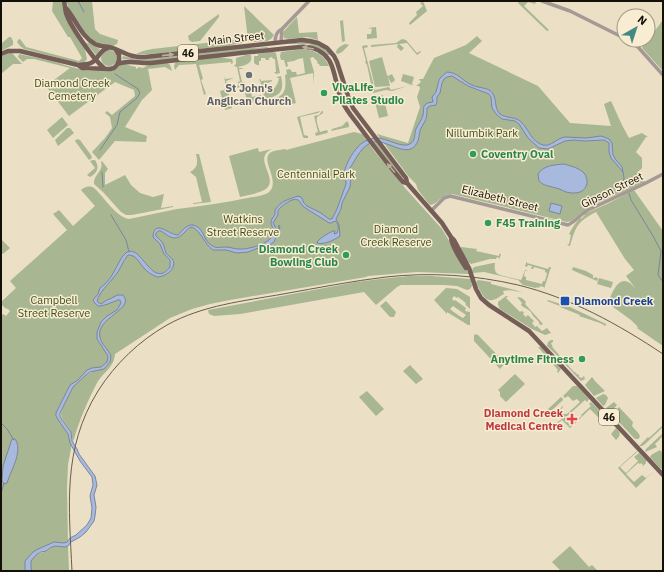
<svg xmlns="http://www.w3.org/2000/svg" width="664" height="572" font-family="'IBM Plex Sans',sans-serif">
<rect width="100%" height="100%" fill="#ebdfc6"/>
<path fill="#a8b692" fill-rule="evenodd" d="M53 1H62L85 49 87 59 84 63 74 62 24 49 20 46 17 42 19 39H20L26 47 79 61 82 58 70 37H68L52 11Z
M66 1H92L95 29 100 34 118 40 117 44C113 46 112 46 108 45 103 45 99 44 95 42 83 35 71 14 66 1Z
M423 1 427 11 410 25 409 23 417 15 416 12 423 6 420 3Z
M517 1H533L536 2 535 4 528 2 524 6 549 30 547 31 519 4Z
M244 6 274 35 271 39 267 41 251 42 248 40Z
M219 14V17L200 41 192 42 189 40 188 36Z
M297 17 299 33 317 32 318 40 308 37 288 39 284 38 283 34 284 31Z
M343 20 345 41 342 42 340 21Z
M662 21 663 22V71L643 49 642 46 644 41 648 40V38L657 28Z
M376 27 377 38 367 39V34H371L372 29 368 28Z
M477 36 482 41 469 53 538 86 570 123 611 126 604 104 611 101 622 125 629 138 642 133 648 137H646L636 152 642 158V168L638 172 645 182 589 207 571 221 567 222 452 194C441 194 439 203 431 205L429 204 418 190 416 184 409 177 377 134 408 143 420 107 417 97 420 88 419 86H416L421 82 419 79H423L434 58 466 45Z
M9 37H11L13 41V45L1 51V44Z
M241 38H244L245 40 242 43 226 46 150 54H136L143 51 152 49 241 39Z
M402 39 406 40 417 53 420 51 421 52 417 55 407 43 399 44 404 48 401 51 397 47 398 44 371 47V45L396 43Z
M306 42C315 44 324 46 330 55H327L309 44H282Z
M86 43H90L94 46 100 49 96 55Z
M345 44 349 45 342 52 338 54 336 53C336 48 341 46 345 44Z
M367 45 368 47 364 48 375 90 389 87 391 90 412 85 401 81 403 74 414 77 412 84H414L392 91 386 90 373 93 367 65 365 62 366 61 362 46Z
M268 47V48L146 62 122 59 123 56 137 59 240 48H255Z
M303 49C315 50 324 55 329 66H320L319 64H318L317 62H318L313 57 310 58 314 72 313 85V73L290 78 296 103 288 105 287 101 267 106 265 102C283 97 287 94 285 75L287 74 286 70 290 69 292 72H296L297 75 305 73 303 58 298 59 294 61 287 62 288 66 286 67 284 60H281L280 56 281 52Z
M101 58a8 8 0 1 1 16 0a8 8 0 1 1-16 0Z
M270 52H274L276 53 280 73 276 74 274 72H276L275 59H273L272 57 269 58V60H266L265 58H261V61H259V65H257L254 63V57L255 55V56H258V54Z
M7 53H12L22 64H13L1 74V57Z
M19 54 24 55 53 61 68 66 88 71 99 70 112 71 121 65 124 64 136 67V69L138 68V67L143 68 148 65 167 63C171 64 171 68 172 71L165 67 148 69 152 90 142 100 125 127 147 136 146 142 115 141 99 160 92 152 105 138 112 128 110 117 105 113 107 111 112 115 135 96 134 90 115 82 69 116 46 86 70 68 34 59H27L23 62 18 57Z
M246 55H251C253 64 246 65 238 67L239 68H243L242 69H239L242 82H244L245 84 248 86 247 88 250 89 253 88 254 91 251 92 252 97 261 95 262 100 248 104 243 86 228 91 232 108 225 110 220 91 224 90 226 87 224 76 225 79 234 78 226 81 228 89 239 85 238 82 240 81 237 67 234 66 236 64V58Z
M217 57 232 59 233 63 231 64V62L199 65 203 79 201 80 206 94 204 95 196 64 179 65 175 70 174 66 175 63 176 62Z
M382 57 387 75 388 76 392 74 395 80 393 82 391 83 388 77 390 86 375 87 369 61Z
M281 76C285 93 279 96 264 99L263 91 257 88 255 91 254 88 261 85 260 80 257 81 261 79V81L272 80V78V81L264 85 261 87 268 93C274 90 278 85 279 78H277V77Z
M383 95 388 116 379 118 374 98Z
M320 111 318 113 300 117 304 135 308 136V138H304L303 137 297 117Z
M322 111H323V113L317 117C316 122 318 126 320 132L327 130 328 132 327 133 316 136 315 133 318 132 314 116 319 115Z
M62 117 68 125 53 138 47 130Z
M347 121 349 124V127L331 131 332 129 342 126Z
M67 128H70L74 133 58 146 55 140Z
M354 132 362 134 375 152 406 189 442 229 469 274 417 272 368 276 366 277 230 300 210 304 192 309 170 318 115 354C114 368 103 372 97 383 87 402 79 421 73 442 72 439 72 435 71 432 67 424 58 419 62 409L73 387 86 375 96 370 104 369 110 362 102 369 89 371 72 386 57 414 70 433 72 444 68 464 67 488 68 543 54 544 31 557 25 569 26 571H1V316L3 314 6 316 10 311 8 309 5 308 1 304V302L16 288 10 281 67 230 53 214 59 210 73 226 95 206 81 190C85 187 89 185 94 188 104 197 116 217 129 219 145 216 161 212 177 209 201 206 224 203 247 198 253 197 262 196 268 193 282 182 260 161 270 153 274 150 280 150 285 149L286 150Z
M77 139 80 140 91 155 92 158 89 160 75 141Z
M376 142 403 177 402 178 372 143Z
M258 148 259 152 272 149C252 158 278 177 267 188 262 193 247 195 240 197L229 156Z
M196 154H199L211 202 193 204V203L202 202 196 177 190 172C198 168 198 162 196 154Z
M93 160H95C100 168 97 173 90 177L87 175 95 168 90 161Z
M102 161 108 169 105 173V185L125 175 131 185 140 193 153 197 164 194 161 208 173 206V207L132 215H126L121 212 103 192 94 184C93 175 104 171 101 162Z
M634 190 663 231V346L637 328 638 327 631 320 609 304C609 297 618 276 628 282 631 283 634 287 636 289L626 276 634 270 625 259 596 212C577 222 576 226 570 246L567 245 569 244 571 235 569 234C572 228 575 223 580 218L581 219 585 215 584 214 607 204Z
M1 239 10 248 3 254 1 252Z
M461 247 477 249 476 251 499 256V254H501L499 260V258L497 257 496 259H490L471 264 468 262 461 249Z
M527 261V263L548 269 549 267H551L544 289V287L540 286 539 288 537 287 536 288 523 285 518 280 484 272 472 273C472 271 472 269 474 267L493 263H495C493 275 499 275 508 277 512 278 517 279 521 280L522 278 525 270 528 271H525L524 276 526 277V280L542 284 543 281H545L547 273 545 272V270L534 267 533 269H531L532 266 528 265 527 267 525 266Z
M573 267 586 271 593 275V278H594L596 277 598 279 597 281 572 270Z
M409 276H431L471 279 472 286 470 289 467 290 457 286 444 285H401L397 287 376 305 364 292 240 314 214 316 209 314 208 310 356 282 380 279Z
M599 278 613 282 611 288 597 284Z
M478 280 491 282V284L515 290 523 293C516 291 510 289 503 291L504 294C500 296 496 300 492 300 484 302 478 287 476 282Z
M446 288 457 289 470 297V309L465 304 466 303 458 297 457 298 454 296 452 299 454 301 455 300 466 308 465 311 470 312V325H468L447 312V314L434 300ZM453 306 466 315 463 318C458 315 455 313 450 309Z
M506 296H508L506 298 520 312 521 311 524 312 523 314 526 317 528 315 534 321 532 323 535 327 537 326 542 331 547 328 551 333 545 335 532 329 500 309 498 305V302Z
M517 297 522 298 526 302 525 304 543 324 541 325H540C539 321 537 320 534 317 532 315 532 313 530 311 526 308 524 308 521 305L522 303Z
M548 300 570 307 606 324V326L600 323 579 316 580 315 560 307V306L547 301Z
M386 301 396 312 394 317H390L380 306Z
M475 334 478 335 505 363 500 369 474 341V336Z
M551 340H553V342L551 343 553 348 561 357H563L562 360 547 346 548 342Z
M538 347H541L561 369 558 373 557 371 558 370Z
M565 358 568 361 566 363 574 372H576L575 373 579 375V377L582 378 584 376 585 379 581 381 579 379 564 363Z
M410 365 423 379 416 384 403 371Z
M506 365 525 384 506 402 500 396V392L498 390 515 374Z
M592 377 595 381 605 391 594 396 585 385Z
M573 386H577L589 399 587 402 585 400 566 417 567 419 566 421 570 425 577 420 575 418 576 417 578 419 582 416 581 415 591 406 589 404 591 402 609 420 606 425 590 409 570 428 562 420 556 425 544 413 546 412 548 415V417L555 424 562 419 557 413 554 416 553 415 563 406V407L560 411 563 414H567L580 402 577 399 573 401 568 396 565 398 563 396Z
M367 391 384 409 376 416 359 397Z
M603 394 606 395 608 398 605 405 603 406 596 398Z
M561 397 563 399V400L550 412H549L547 410Z
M614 402 617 405 610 413 606 408Z
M619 407 633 422 632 426 639 434 640 437 638 439H636L634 438 619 422 611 415Z
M663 425V427L644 445 642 446H639L648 437 649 438Z
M616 428C621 433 621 435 616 440L611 434Z
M663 433V436L655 444 657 447 645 452 646 449Z
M660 450 663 453V468L662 469 660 468 650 457 651 455Z
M637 451V452L620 467 626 473 638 461 634 457 639 453 646 460V463L642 467 643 465 641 463 640 464 638 463 626 474 634 482 642 475 646 478 654 471 636 488 618 468Z
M55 546 66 547 68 546 69 571H33L31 569C29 556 37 555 46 551 50 549 52 547 55 546Z
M570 546 589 567 592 565 598 571H561L552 562Z"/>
<path fill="#a7b9dd" stroke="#7b869d" d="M447 72C458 73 460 78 468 83 473 86 478 87 483 88 487 89 491 90 493 94 497 100 494 108 500 114 507 119 517 116 522 123 529 130 532 142 543 145 551 147 557 138 565 137L586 138 601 136 604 137 609 139 612 143 613 155 616 160 622 167 623 172 611 158 609 152V143L604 140 585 141 574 140 565 141 548 149 539 148 528 138 519 124 515 121 502 119 496 114 492 108 491 97 489 94 468 86 452 76 447 77 444 79 442 83 440 93 437 97V102L436 105 430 106 427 108C427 114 427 118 424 123 422 126 421 128 420 131 419 135 419 140 417 143 408 160 387 139 374 142 361 145 357 158 350 168L349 171 351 176 350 187 342 203 341 209 336 219 339 225 340 236C334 240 325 245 317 243V242C321 237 327 234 333 231H335L334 234 337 233C339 228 339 224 335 221L331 223H329C321 217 312 213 304 207 301 205 300 201 298 200 292 197 282 206 278 210V215L273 223 277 230 278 229 279 225 280 227 274 242 268 246 258 248 248 252 237 253 226 250H213C204 244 202 232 192 227 188 228 187 230 184 233 175 242 170 237 161 231 158 230 155 233 156 236 159 239 163 242 164 246 165 248 165 251 166 253 168 256 171 257 173 260 177 269 165 277 157 277 152 275 147 272 143 267 138 261 136 255 128 255 122 262 120 271 114 277 108 285 100 291 97 301L99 303 101 304 107 300 112 298 117 295H123C136 309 95 318 100 337 101 344 108 349 111 356L110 362 104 369 90 372 86 375 73 387 60 413V416L62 420 71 432 72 441 77 449 79 454 95 476 97 485 94 495 96 507 95 516 94 521 86 532 80 537 71 542 68 546 66 547 55 546 50 548 46 551 41 552 36 555 31 561V569L33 571H26L25 569V561L33 552 36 550 54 542 64 543 67 542 70 538 76 535 87 525 91 518 92 508 90 496 93 485 92 477 80 461 70 443 68 434 59 421 56 416V413L70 385 78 380 87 370 92 368 101 367 107 362 108 356 97 339V332L101 322 107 316 117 310 121 303 120 300H118C114 302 112 302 108 304 100 306 98 309 93 300L98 294 100 288 106 283 111 277 122 257 127 252 131 251C134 252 137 253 139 256 148 264 157 284 170 267V260L164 254 160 244 153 237C154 218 169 235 178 235 182 231 187 224 193 225 204 227 203 240 211 245 216 249 220 247 226 247 230 247 234 249 238 249 246 250 264 245 270 239 279 230 271 229 271 222 271 219 274 217 275 214V210C282 200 287 200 298 196L301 197 303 200V202L307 206 321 213 329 219H332L337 209 346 184C346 179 344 174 345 169 347 163 352 153 357 148 360 143 370 138 376 138 385 137 404 150 411 143 416 140 414 133 416 129 418 124 422 120 423 115 424 112 423 109 424 106L427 103 433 102 432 97 436 92 439 80 441 77Z
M564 164C571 166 579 168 584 173 589 179 588 189 580 192 578 193 574 193 571 193 566 193 561 189 556 188 549 186 544 186 539 181L538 174C544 165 554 165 564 164Z
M551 203 562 206 560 214 549 211Z
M12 439H15C23 450 12 469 8 480L7 483 4 484 2 481 3 466Z"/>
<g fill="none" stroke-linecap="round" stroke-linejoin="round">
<path stroke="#7b869d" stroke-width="1" d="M78 1 84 12
M100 150 117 125 120 112 137 98 140 93 138 89 115 74
M102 172 103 187
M623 172 624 178 623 183 627 190
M629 193 631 200 653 236 661 251 658 275 663 282
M111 215 126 240 129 252
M1 423 7 429 14 440
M1 494 4 483"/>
<path stroke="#a59995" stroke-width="3.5" d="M542 1 570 11 624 38
M628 40 638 47 663 75
M281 42 282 29
M275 43C275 37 277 31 282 29L309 1
M431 211 444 198 450 196 568 225C576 221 581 214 588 210L644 184 663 174"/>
<path stroke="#745e57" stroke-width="4.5" d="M64 1C65 5 65 9 66 13 70 26 94 60 104 68
M66 8C76 20 81 36 95 44 101 47 107 46 113 48 125 53 132 58 145 57L302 40 310 41 318 43 327 48 334 56 337 62 348 96 353 108 406 178 407 183 442 223 451 237 454 240 469 268 476 289 481 298 489 305 529 331 663 475
M1 54 8 51H20L78 65 82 68 110 69 114 68 117 65 119 60V55L116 50
M118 64C129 59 140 64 151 63 201 57 250 52 300 47 311 46 322 50 329 60 336 71 336 89 342 101 346 110 353 118 359 126 373 145 387 164 403 182L407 183
M78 65C83 64 87 65 91 63 99 59 99 50 108 48
M451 237C451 246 461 260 466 268"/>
<path stroke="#655e4f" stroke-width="1" d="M72 571C69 507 62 449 98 391 115 364 139 341 167 325 203 305 244 301 283 294 317 288 352 281 386 277 430 272 475 275 518 285 571 298 618 324 663 354"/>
</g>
<defs><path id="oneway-solid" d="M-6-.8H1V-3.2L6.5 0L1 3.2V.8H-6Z"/></defs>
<g fill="#bdac9b">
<use href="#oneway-solid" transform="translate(308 48) rotate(-170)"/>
<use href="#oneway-solid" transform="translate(168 55) rotate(-6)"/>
<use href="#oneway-solid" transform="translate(391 168) rotate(-130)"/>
</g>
<circle fill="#6b7280" stroke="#f8ecd2" stroke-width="1.5" cx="249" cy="75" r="4"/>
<g fill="#2e9e5b" stroke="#f8ecd2" stroke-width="1.5">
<circle cx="324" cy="93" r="4"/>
<circle cx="473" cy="154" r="4"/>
<circle cx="488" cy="223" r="4"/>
<circle cx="346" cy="255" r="4"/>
<circle cx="582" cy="359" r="4"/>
</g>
<rect fill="#1a4fb4" stroke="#f8ecd2" stroke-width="1.5" x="560" y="296" width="10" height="10" rx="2"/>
<path fill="#e0444e" stroke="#f8ecd2" stroke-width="1.5" d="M570 413h4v4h4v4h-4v4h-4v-4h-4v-4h4z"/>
<g text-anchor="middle" stroke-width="3" stroke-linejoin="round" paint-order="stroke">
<g fill="#f8ecd2" stroke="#585244" stroke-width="1">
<rect x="178" y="45" width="20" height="16" rx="3"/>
<rect x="599" y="409" width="20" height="16" rx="3"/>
</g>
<g font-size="10" font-weight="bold" fill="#141007">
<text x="188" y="57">46</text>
<text x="609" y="421">46</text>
</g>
<g font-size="11" fill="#141007" stroke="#f8ecd2">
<text transform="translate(236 38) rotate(-6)" y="4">Main Street</text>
<text transform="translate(612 190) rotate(-26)" y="4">Gipson Street</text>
<text transform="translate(500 198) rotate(14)" y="4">Elizabeth Street</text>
</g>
<g font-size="11" fill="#3d4f15" stroke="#f8ecd2">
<text x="72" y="87">Diamond Creek<tspan x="72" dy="13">Cemetery</tspan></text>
<text x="482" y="137">Nillumbik Park</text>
<text x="316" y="178">Centennial Park</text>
<text x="243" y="223">Watkins<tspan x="243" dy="13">Street Reserve</tspan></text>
<text x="396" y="233">Diamond<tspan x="396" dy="13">Creek Reserve</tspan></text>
<text x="54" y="304">Campbell<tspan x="54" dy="13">Street Reserve</tspan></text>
</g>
<g font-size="11" font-weight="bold" fill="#27864d" stroke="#f8ecd2" text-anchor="start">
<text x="332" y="91">VivaLife<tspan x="332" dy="13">Pilates Studio</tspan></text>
<text x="481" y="158">Coventry Oval</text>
<text x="496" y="227">F45 Training</text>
<text x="338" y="253" text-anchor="end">Diamond Creek<tspan x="338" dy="13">Bowling Club</tspan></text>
<text x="574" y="363" text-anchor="end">Anytime Fitness</text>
</g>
<g font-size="11" font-weight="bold" fill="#5b616d" stroke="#f8ecd2">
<text x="249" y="92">St John's<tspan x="249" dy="13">Anglican Church</tspan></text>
</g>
<g font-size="11" font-weight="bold" fill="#164399" stroke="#f8ecd2" text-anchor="start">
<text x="574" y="305">Diamond Creek</text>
</g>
<g font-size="11" font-weight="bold" fill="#be3a42" stroke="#f8ecd2" text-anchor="end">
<text x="563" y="417">Diamond Creek<tspan x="563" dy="13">Medical Centre</tspan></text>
</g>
</g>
<rect width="664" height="572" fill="none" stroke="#141007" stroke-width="4"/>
<g transform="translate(636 28) rotate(39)"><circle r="19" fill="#f8ecd2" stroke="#9d9481"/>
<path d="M0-3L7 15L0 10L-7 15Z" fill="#428982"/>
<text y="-6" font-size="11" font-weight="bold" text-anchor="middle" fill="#141007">N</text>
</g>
</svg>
